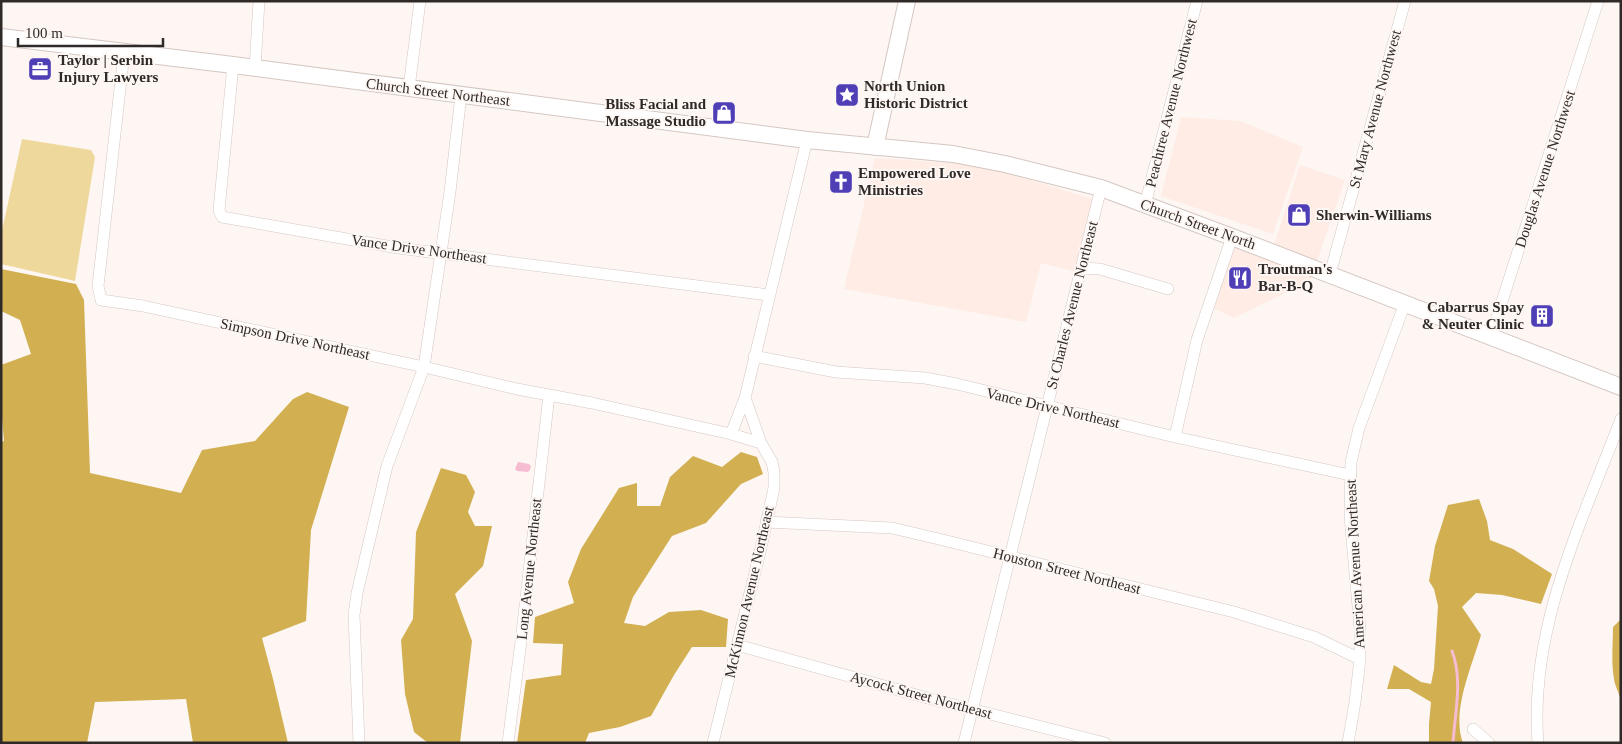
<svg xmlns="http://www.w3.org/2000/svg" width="1622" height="744" font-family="'Times New Roman',serif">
<rect width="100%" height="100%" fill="#fef6f3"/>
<path fill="#feece5" d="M1181 117 1240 121 1303 147 1273 234 1161 196Z
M875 158 982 165 1096 200 1077 272 1041 263 1026 322 844 289Z
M1300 165 1345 180 1310 281 1234 318 1213 308 1234 245 1270 257Z"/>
<path fill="#efd89b" d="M22 139 91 150 95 157 75 281 1 264V235Z"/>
<path fill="#d2b052" d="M1 269 76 284 84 300 90 473 181 493 202 450 255 441 293 399 307 392 349 407 311 530 306 621 262 638 273 679 288 743H193L186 699 95 702 87 743H1V442L4 441 1 407V365L31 354 20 320 1 311Z
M741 452 757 457 763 474 741 484 706 523 672 536 633 597 624 623 645 626 669 612 701 610 728 619 726 647H692L674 675 651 716 620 727 589 733 585 743H517L526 680 561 675 563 644 533 643 535 617 574 603 568 582 581 549 619 488 637 483V506H660L670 477 693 456 722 467Z
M441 468 466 475 475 492 468 512 475 526H492L483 566 455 594 472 641 460 743H428L414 732 405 694 401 640 413 619 416 532Z
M1479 499 1487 521 1490 540 1513 549 1552 574 1541 604 1502 595 1476 593 1462 607 1481 635C1472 666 1451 712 1463 743H1429V724L1431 702 1409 689H1387L1394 665 1421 682 1431 684 1434 669 1438 606 1434 589 1429 581 1435 546 1448 505Z
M1621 619V702C1620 694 1615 687 1614 679 1611 662 1613 644 1613 627Z"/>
<path fill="#f6bcd2" d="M518 462 529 464 531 466 530 470 528 472 517 471 515 469Z"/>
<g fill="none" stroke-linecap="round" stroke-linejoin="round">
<path stroke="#f6bcd2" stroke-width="3" d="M1452 651C1463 680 1455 712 1453 743"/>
<defs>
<path id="street" d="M124 53 98 286 101 300 143 306 424 367 517 389 592 403 731 434 761 443 772 462 774 472V488L760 552 713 743
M233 65 219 210 222 217 398 248 769 295
M255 68 259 1
M409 88 420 1
M1145 205 1197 1
M1081 268 1100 269 1168 289
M1330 274 1405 1
M1491 336 1598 1
M754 356 836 372 925 378 957 384 1175 437 1350 475
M745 398 761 443
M731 434 745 398 807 140
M1175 437 1197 340 1232 237
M766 522 892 528 943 540 1234 612 1314 637 1360 659
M737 645 931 699 1105 743
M1473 729 1489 743
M359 743 354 615 357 593 387 466 424 367 450 192 461 95
M508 743 522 633 549 395
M964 743 1101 188
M1348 743 1355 702 1360 659V629L1350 516 1351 462 1359 428 1405 303
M1538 743C1529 628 1581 524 1621 419"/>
<path id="secondary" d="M1 37 233 65 807 140 953 154 1005 164 1101 188 1232 237 1621 387
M875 147 907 1"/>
</defs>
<use href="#street" stroke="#d4c7c2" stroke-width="12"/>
<use href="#secondary" stroke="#d4c7c2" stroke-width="18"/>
<use href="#street" stroke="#fff" stroke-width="11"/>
<use href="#secondary" stroke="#fff" stroke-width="16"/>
</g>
<defs>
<symbol id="office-square" viewBox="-11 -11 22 22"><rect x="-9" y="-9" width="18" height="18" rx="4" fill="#4f3fb6" stroke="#fef6f3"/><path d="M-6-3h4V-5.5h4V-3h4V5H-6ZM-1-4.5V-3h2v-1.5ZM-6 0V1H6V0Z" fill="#fff"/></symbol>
<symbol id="sight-square" viewBox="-11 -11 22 22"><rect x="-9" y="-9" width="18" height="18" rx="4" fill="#4f3fb6" stroke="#fef6f3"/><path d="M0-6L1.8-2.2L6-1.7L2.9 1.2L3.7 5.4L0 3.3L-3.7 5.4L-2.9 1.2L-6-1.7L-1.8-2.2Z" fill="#fff"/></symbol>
<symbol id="shop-square" viewBox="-11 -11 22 22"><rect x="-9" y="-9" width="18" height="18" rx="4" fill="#4f3fb6" stroke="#fef6f3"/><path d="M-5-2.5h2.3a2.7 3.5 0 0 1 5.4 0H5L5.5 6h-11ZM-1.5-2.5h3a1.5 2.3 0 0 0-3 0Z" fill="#fff"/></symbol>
<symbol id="church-square" viewBox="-11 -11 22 22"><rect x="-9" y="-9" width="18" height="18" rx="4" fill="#4f3fb6" stroke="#fef6f3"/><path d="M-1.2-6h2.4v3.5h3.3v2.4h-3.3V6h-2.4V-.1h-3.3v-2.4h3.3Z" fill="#fff"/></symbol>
<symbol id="restaurant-square" viewBox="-11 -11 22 22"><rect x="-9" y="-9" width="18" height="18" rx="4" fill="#4f3fb6" stroke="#fef6f3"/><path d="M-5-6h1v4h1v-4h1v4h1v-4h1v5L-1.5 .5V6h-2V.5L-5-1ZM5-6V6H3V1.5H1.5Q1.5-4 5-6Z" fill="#fff"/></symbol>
<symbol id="building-square" viewBox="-11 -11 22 22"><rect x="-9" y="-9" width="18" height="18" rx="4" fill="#4f3fb6" stroke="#fef6f3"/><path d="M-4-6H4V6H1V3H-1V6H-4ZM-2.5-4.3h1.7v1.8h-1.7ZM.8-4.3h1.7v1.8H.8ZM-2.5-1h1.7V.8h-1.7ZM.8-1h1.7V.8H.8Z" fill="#fff"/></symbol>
</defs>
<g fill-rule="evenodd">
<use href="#office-square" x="26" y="55" width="28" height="28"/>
<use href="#sight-square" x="833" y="81" width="28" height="28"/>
<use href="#shop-square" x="710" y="99" width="28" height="28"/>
<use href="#church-square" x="827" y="168" width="28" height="28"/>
<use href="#shop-square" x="1285" y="201" width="28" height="28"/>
<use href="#restaurant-square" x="1226" y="264" width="28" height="28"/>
<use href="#building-square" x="1528" y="302" width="28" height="28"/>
</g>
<g text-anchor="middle" stroke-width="4" stroke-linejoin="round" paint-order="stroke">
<g font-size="15" font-weight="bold" fill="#2f2a28" stroke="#fef6f3" text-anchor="start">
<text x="58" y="65">Taylor | Serbin<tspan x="58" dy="17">Injury Lawyers</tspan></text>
<text x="864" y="91">North Union<tspan x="864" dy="17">Historic District</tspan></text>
<text x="706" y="109" text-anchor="end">Bliss Facial and<tspan x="706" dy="17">Massage Studio</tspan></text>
<text x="858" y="178">Empowered Love<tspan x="858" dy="17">Ministries</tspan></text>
<text x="1316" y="220">Sherwin-Williams</text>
<text x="1258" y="274">Troutman's<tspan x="1258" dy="17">Bar-B-Q</tspan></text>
<text x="1524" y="312" text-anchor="end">Cabarrus Spay<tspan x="1524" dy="17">&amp; Neuter Clinic</tspan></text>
</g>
<g font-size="15" fill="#2f2a28" stroke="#fef6f3">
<text transform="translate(438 92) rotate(7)" y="5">Church Street Northeast</text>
<text transform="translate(1171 103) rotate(-76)" y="5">Peachtree Avenue Northwest</text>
<text transform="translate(1375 109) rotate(-75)" y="5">St Mary Avenue Northwest</text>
<text transform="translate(1545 169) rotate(-72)" y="5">Douglas Avenue Northwest</text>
<text transform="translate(1198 224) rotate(20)" y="5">Church Street North</text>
<text transform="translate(419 249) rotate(8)" y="5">Vance Drive Northeast</text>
<text transform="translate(1072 305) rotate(-76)" y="5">St Charles Avenue Northeast</text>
<text transform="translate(295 339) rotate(12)" y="5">Simpson Drive Northeast</text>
<text transform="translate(1053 408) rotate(13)" y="5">Vance Drive Northeast</text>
<text transform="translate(1355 564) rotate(-93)" y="5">American Avenue Northeast</text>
<text transform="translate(529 569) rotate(-84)" y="5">Long Avenue Northeast</text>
<text transform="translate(1067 571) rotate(14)" y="5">Houston Street Northeast</text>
<text transform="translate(749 592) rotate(-77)" y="5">McKinnon Avenue Northeast</text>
<text transform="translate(921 695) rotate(15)" y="5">Aycock Street Northeast</text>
</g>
</g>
<rect width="1622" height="744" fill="none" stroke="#2f2a28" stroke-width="5"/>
<path d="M18 38v8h145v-8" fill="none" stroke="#2f2a28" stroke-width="2.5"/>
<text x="25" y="38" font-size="15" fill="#2f2a28" stroke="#fef6f3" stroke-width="4" paint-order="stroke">100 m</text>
</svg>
